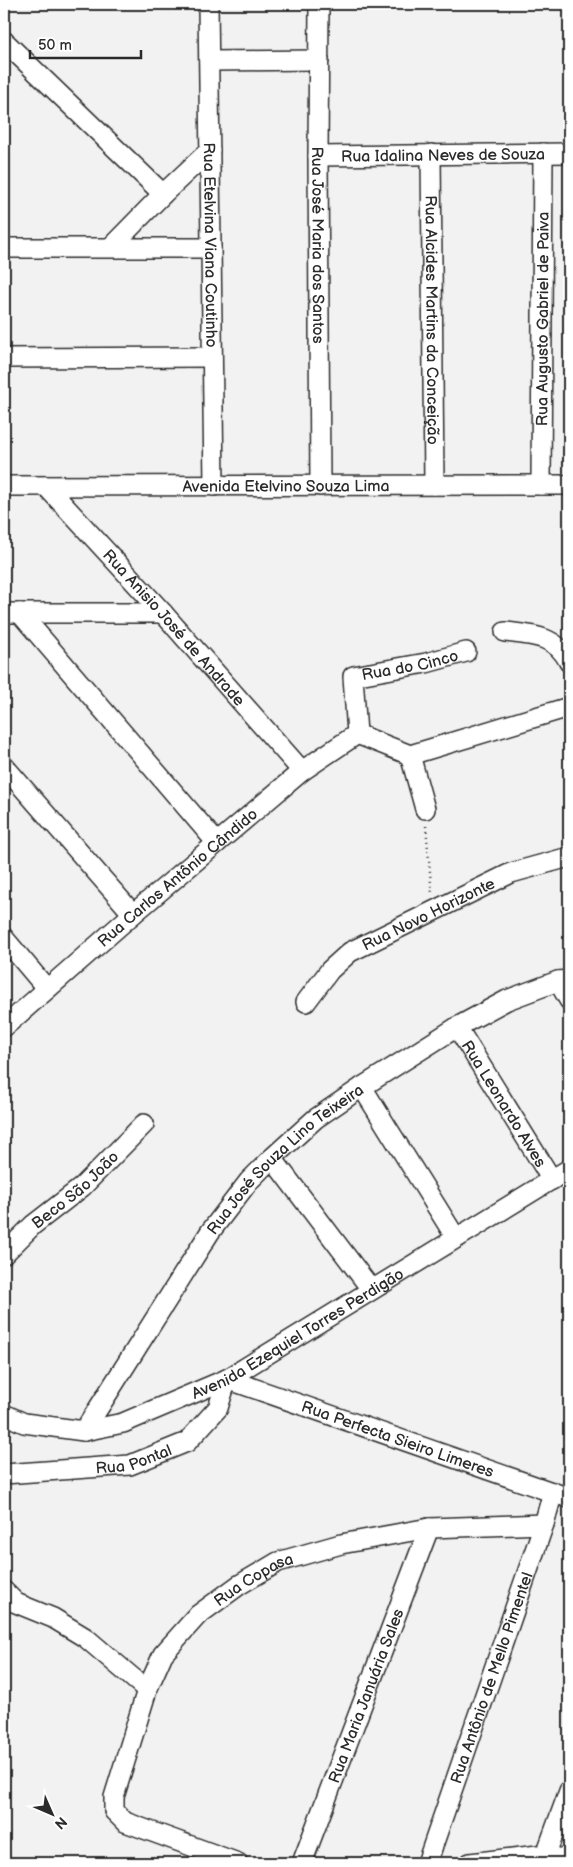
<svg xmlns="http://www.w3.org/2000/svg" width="573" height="1867" font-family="'Balsamiq Sans',sans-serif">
<rect width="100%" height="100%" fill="#f2f2f2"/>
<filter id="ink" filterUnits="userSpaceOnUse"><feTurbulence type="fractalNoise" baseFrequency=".02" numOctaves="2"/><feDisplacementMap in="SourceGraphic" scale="10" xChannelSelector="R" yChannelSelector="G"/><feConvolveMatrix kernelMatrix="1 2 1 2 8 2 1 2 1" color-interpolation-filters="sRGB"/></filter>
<g filter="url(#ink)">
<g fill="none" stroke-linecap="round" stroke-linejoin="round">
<defs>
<g id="minor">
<path id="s1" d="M208 4 214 486"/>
<path id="s2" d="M319 4 318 156 320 486"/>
<path d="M4 41 163 194"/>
<path d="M209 61 319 60"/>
<path id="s3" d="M431 154 434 485"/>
<path id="s4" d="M318 156 569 153"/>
<path d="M111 247 163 194 210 150"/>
<path d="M4 248H211"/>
<path d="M4 358 212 357"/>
<path id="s5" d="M541 485 543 153"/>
<path id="s6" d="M4 486 569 485"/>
<path id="s7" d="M46 486 163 613 302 771"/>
<path d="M4 613H163"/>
<path d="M20 613 217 843"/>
<path d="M505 632C531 635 556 635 569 662"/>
<path d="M357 734 410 755 569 707"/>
<path id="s8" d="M357 734 353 676 426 663 466 652"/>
<path d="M410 755 425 809"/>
<path d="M4 766 133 914"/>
<path d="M4 938 47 989"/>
<path d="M558 981 569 1000"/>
<path id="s9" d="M306 1002 330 970 350 952 511 873 569 857"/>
<path id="s10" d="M4 1027 133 914 302 771 357 734"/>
<path id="s11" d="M457 1027 552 1180"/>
<path d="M362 1087 456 1238"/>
<path d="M272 1158 371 1289"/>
<path id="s12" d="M4 1254 33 1225 82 1187 144 1124"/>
<path id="s13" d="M227 1379 569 1498"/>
<path id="s14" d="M4 1414 24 1423 84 1431 123 1423 227 1379 569 1169"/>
<path id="s15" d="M84 1431 210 1232 249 1181 272 1158 315 1119 362 1087 457 1027 507 1000 558 981 569 980"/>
<path id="s16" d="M4 1474 130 1465 187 1442 218 1408 227 1379"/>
<path d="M4 1591 16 1603 53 1618 86 1638 147 1690"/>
<path d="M546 1854 569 1791"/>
<path id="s17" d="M238 1863 125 1822 114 1811V1797L147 1690 163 1654 198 1615 239 1585 278 1562 341 1544 429 1528 544 1524"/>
<path id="s18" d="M302 1863 429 1528"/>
<path id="s19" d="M427 1863 544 1524 553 1492"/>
<path d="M470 1863 546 1854 569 1862"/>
</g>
</defs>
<use href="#minor" stroke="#2b2b2b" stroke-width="22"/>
<path stroke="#2b2b2b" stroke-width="2.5" stroke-dasharray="1 4" stroke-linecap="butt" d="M426 826 432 895"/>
<use href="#minor" stroke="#fff" stroke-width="19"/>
</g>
</g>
<g text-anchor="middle" stroke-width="4" stroke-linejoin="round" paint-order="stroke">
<g font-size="16" fill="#2b2b2b" stroke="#fff">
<text dy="6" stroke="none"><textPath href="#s4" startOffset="125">Rua Idalina Neves de Souza</textPath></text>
<text dy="6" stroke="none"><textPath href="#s1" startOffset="241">Rua Etelvina Viana Coutinho</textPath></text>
<text dy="6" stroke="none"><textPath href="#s2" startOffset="241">Rua José Maria dos Santos</textPath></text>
<text dy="6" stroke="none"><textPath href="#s5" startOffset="166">Rua Augusto Gabriel de Paiva</textPath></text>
<text dy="6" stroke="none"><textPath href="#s3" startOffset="166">Rua Alcides Martins da Conceição</textPath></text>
<text dy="6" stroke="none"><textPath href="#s6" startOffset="282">Avenida Etelvino Souza Lima</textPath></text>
<text dy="6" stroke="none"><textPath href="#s7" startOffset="191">Rua Anisio José de Andrade</textPath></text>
<text dy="6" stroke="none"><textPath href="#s8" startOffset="116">Rua do Cinco</textPath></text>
<text dy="6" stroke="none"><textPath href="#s10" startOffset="229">Rua Carlos Antônio Cândido</textPath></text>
<text dy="6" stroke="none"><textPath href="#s9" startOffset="154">Rua Novo Horizonte</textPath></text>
<text dy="6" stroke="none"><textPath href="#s11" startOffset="90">Rua Leonardo Alves</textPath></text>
<text dy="6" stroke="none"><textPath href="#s15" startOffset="341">Rua José Souza Lino Teixeira</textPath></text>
<text dy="6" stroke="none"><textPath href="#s12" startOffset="96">Beco São João</textPath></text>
<text dy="6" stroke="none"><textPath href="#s14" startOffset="319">Avenida Ezequiel Torres Perdigão</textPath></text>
<text dy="6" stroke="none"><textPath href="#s13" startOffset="181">Rua Perfecta Sieiro Limeres</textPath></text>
<text dy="6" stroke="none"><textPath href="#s16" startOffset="131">Rua Pontal</textPath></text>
<text dy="6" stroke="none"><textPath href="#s17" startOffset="420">Rua Copasa</textPath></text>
<text dy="6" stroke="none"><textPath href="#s19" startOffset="196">Rua Antônio de Mello Pimentel</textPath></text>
<text dy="6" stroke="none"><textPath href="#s18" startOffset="179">Rua Maria Januária Sales</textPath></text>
</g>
</g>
<rect width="573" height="1867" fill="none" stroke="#fff" stroke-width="20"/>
<rect x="10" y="10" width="553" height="1847" fill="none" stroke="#2b2b2b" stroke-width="2" filter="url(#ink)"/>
<g transform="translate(52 1814) rotate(135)" stroke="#ffffff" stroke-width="4" paint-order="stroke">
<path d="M0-4L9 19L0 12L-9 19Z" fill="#2b2b2b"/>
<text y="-8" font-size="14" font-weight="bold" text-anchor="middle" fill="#2b2b2b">N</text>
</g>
<path d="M30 50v8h111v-8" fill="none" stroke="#2b2b2b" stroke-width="2.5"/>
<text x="38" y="50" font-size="15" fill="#2b2b2b" stroke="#ffffff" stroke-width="4" paint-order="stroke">50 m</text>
</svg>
